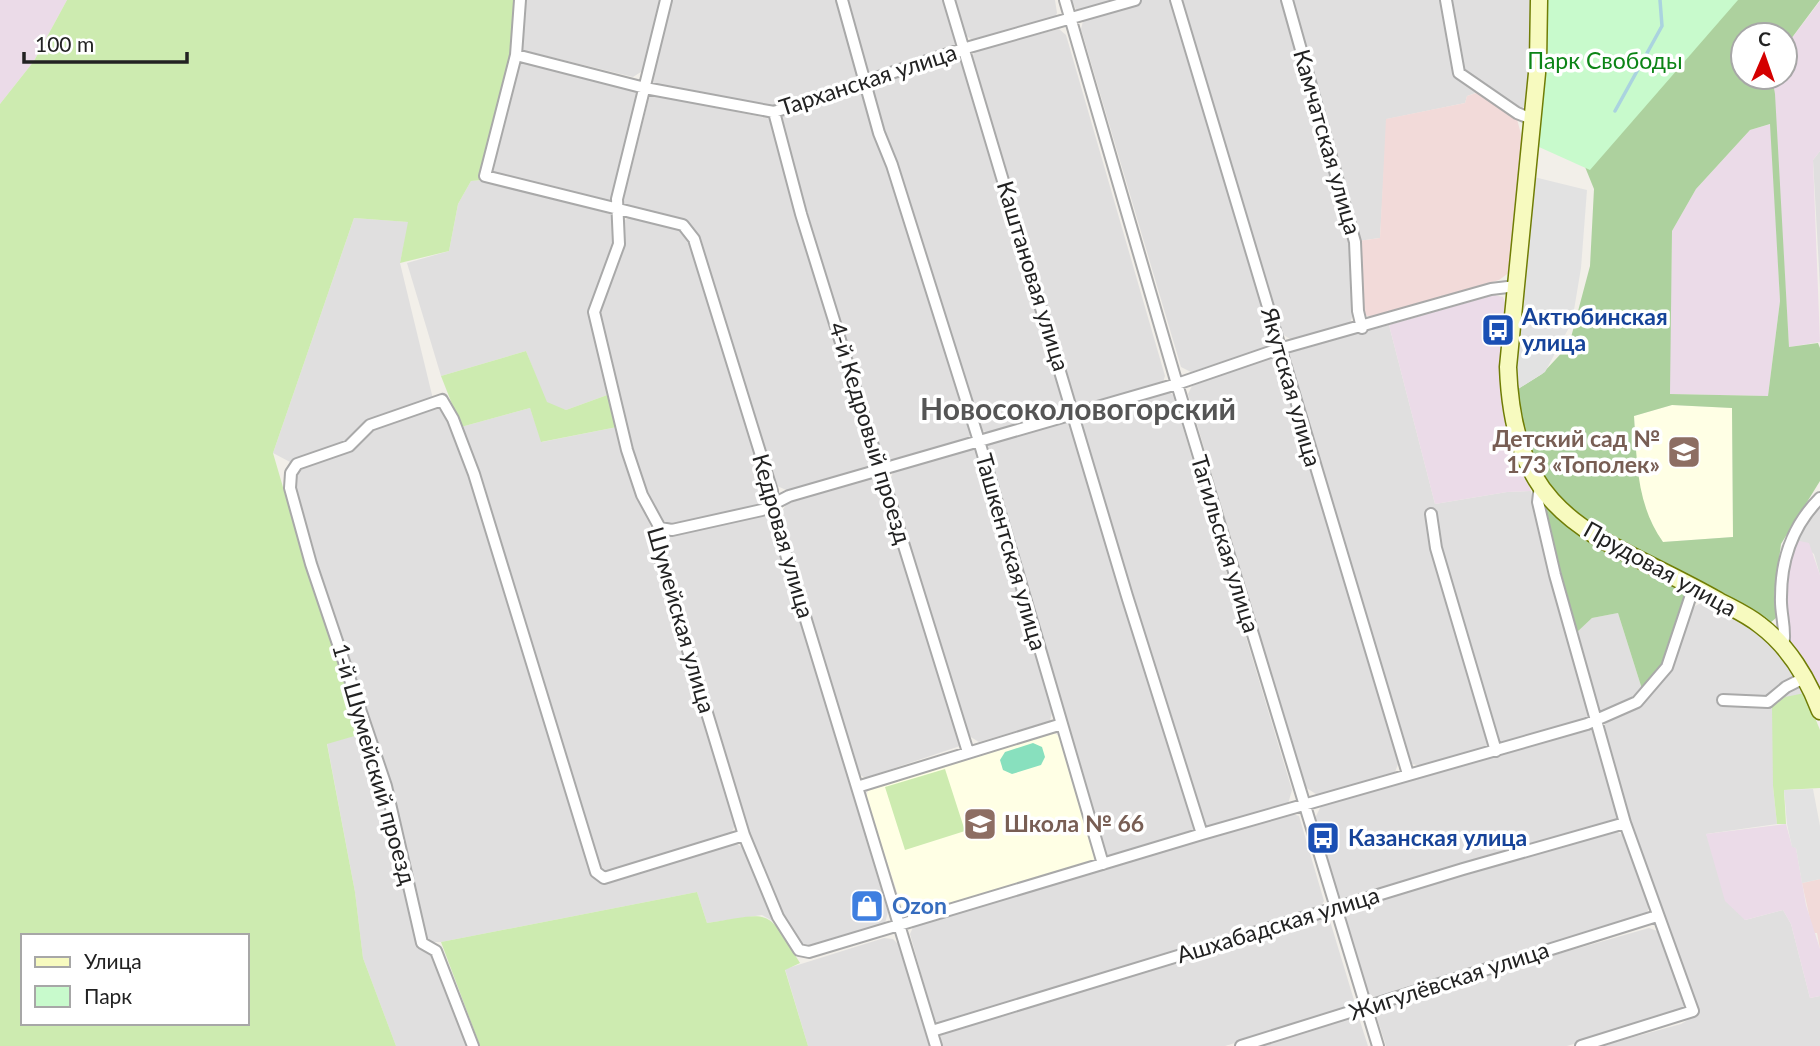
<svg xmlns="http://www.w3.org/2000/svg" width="1820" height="1046" font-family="Lato,sans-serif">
<rect width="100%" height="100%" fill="#f2efe9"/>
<path fill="#e0dfdf" d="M521 0H660L644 70 633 77 518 49Z
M672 0H946L958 42 954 47 788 104 761 106 652 83Z
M954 0H1055L1057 13 1055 18 974 41 965 35Z
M1071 0H1121L1078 13Z
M1142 0H1171L1272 338 1269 346 1191 372 1181 367 1081 29 1084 17Z
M1179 0H1285L1352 244 1354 312 1350 323 1292 340 1280 333Z
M1290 0H1534L1529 102 1525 107 1518 108 1489 88 1467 96 1465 103 1387 119 1380 238 1358 241Z
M1059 29 1066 35 1165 376 1162 385 1084 407 1074 401 972 57 976 50Z
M961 55 1069 403 1066 412 988 433 979 429 882 133 869 84Z
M519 60 639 92 611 200 605 202 491 172Z
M861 87 972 431 968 440 891 462 882 457 805 214 779 116Z
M653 95 772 119 875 466 791 492 777 486 697 235 625 206 623 202 649 98Z
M1820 151V287L1813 160Z
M482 180 614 215V246L588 312 605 364 610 394 566 410 552 406 546 402 526 351 441 376 407 263 449 251 458 204 471 181Z
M630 217 680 230 690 241 767 490 768 498 761 505 673 525 658 519 646 494 630 449 598 312 622 222Z
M354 218 409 222 400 263 433 399 364 422 346 444 290 462 273 453Z
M1389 325 1435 504 1507 492 1531 491 1589 716 1587 719 1421 766 1412 764 1406 757 1287 354 1289 351Z
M1271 357 1278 359 1400 759 1395 772 1319 796 1305 787 1188 394 1192 386Z
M1169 392 1173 395 1292 790 1288 804 1212 828 1202 825 1081 424 1083 415Z
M436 406 449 420 469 477 598 880 734 842 745 849 776 923 762 915 707 923 697 892 441 942H426L412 876 375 734 363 710 293 486 295 476 301 468 353 449 372 428Z
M530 408 542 442 617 427 622 453 650 524 652 548 735 825 731 834 607 872 599 868 461 427Z
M1067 421 1071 422 1196 828 1193 834 1116 857 1108 856 1102 850 987 451 989 443Z
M971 448 978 452 1052 712 1050 721 979 742 969 736 890 480 894 470Z
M872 476 879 477 960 746 865 778 859 774 779 516 789 500Z
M1820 504V575L1814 554 1795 540Z
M763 513 770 518 888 912 885 923 812 947 803 946 781 914 750 833 660 547 662 539 672 533Z
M1707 600 1757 628 1782 652 1805 693 1773 786 1777 824 1706 834 1745 920 1783 910 1791 924 1810 998 1820 996V1046H1601L1681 1024 1691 1018 1696 1010 1625 813 1603 731 1606 721 1638 707 1673 670 1690 615 1695 606Z
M1618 613 1642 689 1635 699 1602 713 1597 711 1575 634 1592 618Z
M1589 727 1595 729 1618 818 1615 821 1347 900 1339 897 1315 818 1321 806Z
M365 733 405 875 420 947 431 951 469 1046H396L363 958 355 892 327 743Z
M1289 813 1299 816 1324 901 1320 908 939 1024 934 1020 910 934 915 923Z
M1616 831 1626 837 1650 905 1646 915 1377 998 1368 994 1345 917 1351 907Z
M1321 919 1330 921 1354 1000 1350 1008 1225 1046H941V1035L945 1031Z
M1649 928 1660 932 1687 1002 1683 1011 1567 1046H1386L1376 1015 1383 1004Z
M884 938 893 939 899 945 929 1046H808L785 969Z
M1352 1016 1359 1018 1368 1046H1252Z"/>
<path fill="#f2dad9" d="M1482 91 1517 119 1523 142 1510 272 1499 280 1373 317 1364 315 1361 309 1358 241 1380 238 1386 119 1465 103 1467 96Z
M1820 879V949L1817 933H1813L1802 883Z"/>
<path fill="#ebdbe8" d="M0 0H67L34 61 0 104Z
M1820 1V151L1813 160 1820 342 1789 347 1772 77H1785V47Z
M1771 124 1780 301 1768 396 1669 394 1672 231 1696 189 1750 130Z
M1494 295 1503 297 1506 305 1501 367 1503 403 1511 438 1531 491 1507 492 1435 504 1389 325Z
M1795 540 1809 543 1820 575V689H1817L1789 643 1786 580Z
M1786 824 1792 846 1796 848 1806 905 1820 949V996L1810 998 1791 924 1783 910 1745 920 1725 901 1706 834Z"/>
<path fill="#ffffe5" d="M1672 405 1732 408 1733 537 1663 542 1650 523 1638 487 1634 416Z
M1053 732 1061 738 1095 850 1093 863 911 917 904 913 866 798 869 787Z"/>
<path fill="#cdebb0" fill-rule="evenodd" d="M67 0H521L518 49 482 180 471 181 458 204 449 251 400 263 408 222 354 218 273 453 306 566 338 648 355 712 365 733 327 744 355 892 363 958 396 1046H0V104L34 61ZM23 936H247V1023H23Z
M526 351 547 402 566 410 610 394 617 427 541 442 530 408 461 427 441 376Z
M1805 693 1820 730V788L1784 790 1786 824H1777L1773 786 1772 707 1785 697Z
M945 769 965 831 905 850 885 787Z
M697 892 707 923C772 913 766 906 800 963L785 970 808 1046H480L441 942Z"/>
<path fill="#add19e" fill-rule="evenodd" d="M1563 0H1820L1785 47V35H1743V77H1772L1775 94 1789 347 1818 343 1820 348V481L1781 544 1774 598 1776 618 1770 623C1689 567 1577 550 1529 455 1520 437 1518 412 1513 392L1542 374 1569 345 1590 266 1594 189 1581 157ZM1770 124 1780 301 1768 396 1670 394 1672 231 1696 189 1750 130ZM1672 405 1732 408 1733 537 1663 542C1636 504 1637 461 1634 416Z
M1541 497 1686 592 1662 664 1642 689 1618 613 1592 618 1575 634Z"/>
<path fill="#c8facc" d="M1546 0H1738L1590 170 1539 147Z"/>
<path fill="#88e0be" d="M1033 743 1042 747 1045 757 1041 765 1012 774 1003 770 1000 760 1005 752Z"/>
<path fill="#e2e2e2" d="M1534 177 1587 190 1581 268 1572 322 1545 372 1513 392Z
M1813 789 1820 826V879L1802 883 1796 848 1792 847 1787 824 1784 790Z"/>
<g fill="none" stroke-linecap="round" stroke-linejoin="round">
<path stroke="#aad3df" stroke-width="3.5" d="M1615 111 1662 26 1660 0"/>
<defs>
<path id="street" d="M520 0 516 55 485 176 683 225 694 239 772 491 774 515 936 1046
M666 0 617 199 619 244 594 312 627 450 642 495 660 528 656 537 657 548 744 835 778 917 799 950 809 952 1202 834 1587 724 1637 702 1667 667 1694 586
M842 0 879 133 892 165 979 441 1103 864
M949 0 1127 596 1202 834
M1065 0 1177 384 1378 1046
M1176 0 1408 774
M1287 0 1355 242 1358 311 1362 328
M1446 0 1459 73 1517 113 1532 119
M516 55 645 88 774 112 966 48 1135 0
M774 112 801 214 968 752
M1540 485 1538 502 1555 575 1625 823 1693 1011 1581 1046
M1431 514 1436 548 1496 751
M660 528 672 530 762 510 789 496 1177 384 1279 349 1491 289 1516 286
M1783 647C1787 630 1780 614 1781 597 1781 559 1793 525 1820 498
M1723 700 1768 702 1786 687 1804 678
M857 787 1062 724
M932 1031 1463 869 1625 823
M473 1046 436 951 422 943 386 786 311 564 290 488 291 473 297 464 349 446 370 425 442 400 453 419 474 474 596 872 604 878 744 835
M1241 1046 1657 916"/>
<path id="secondary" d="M1539 0 1538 63 1508 367C1514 528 1602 534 1719 601 1732 608 1748 615 1760 625 1788 646 1808 679 1820 711"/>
</defs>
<use href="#street" stroke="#a9a9a9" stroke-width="14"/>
<use href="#secondary" stroke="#707d05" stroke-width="19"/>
<use href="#street" stroke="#fff" stroke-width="10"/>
<use href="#secondary" stroke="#f7fabf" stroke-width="16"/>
</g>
<defs>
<symbol id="bus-square" viewBox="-11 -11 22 22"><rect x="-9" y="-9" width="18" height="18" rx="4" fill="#1a4fb4" stroke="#fff"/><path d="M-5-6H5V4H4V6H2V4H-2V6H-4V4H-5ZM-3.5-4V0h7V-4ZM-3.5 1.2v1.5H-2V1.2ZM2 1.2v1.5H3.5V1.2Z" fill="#fff"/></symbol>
<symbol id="school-square" viewBox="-11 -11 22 22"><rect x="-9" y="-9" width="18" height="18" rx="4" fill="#8d6e63" stroke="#fff"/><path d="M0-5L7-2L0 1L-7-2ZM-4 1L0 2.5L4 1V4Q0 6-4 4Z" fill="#fff"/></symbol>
<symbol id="shop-square" viewBox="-11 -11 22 22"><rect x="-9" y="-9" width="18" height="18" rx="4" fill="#3f7fe0" stroke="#fff"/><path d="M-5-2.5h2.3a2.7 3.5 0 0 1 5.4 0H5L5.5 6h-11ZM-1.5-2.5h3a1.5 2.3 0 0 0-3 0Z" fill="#fff"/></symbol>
</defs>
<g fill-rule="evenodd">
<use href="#bus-square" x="1479" y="311" width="38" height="38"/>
<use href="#school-square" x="1665" y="433" width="38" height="38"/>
<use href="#school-square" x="961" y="805" width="38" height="38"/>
<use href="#bus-square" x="1304" y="819" width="38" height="38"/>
<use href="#shop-square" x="848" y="887" width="38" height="38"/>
</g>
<g text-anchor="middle" stroke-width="7" stroke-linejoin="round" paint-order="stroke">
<g font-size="23" fill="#0c8416" stroke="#fff">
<text x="1605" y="69">Парк Свободы</text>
</g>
<g font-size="23" fill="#222" stroke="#fff">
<text transform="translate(868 80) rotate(-18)" y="8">Тарханская улица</text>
<text transform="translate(1327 142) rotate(74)" y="8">Камчатская улица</text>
<text transform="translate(1033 276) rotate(73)" y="8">Каштановая улица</text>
<text transform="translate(1291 387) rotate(74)" y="8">Якутская улица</text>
<text transform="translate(870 433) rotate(73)" y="8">4-й Кедровый проезд</text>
<text transform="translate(783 536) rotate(74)" y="8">Кедровая улица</text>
<text transform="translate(1225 544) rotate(73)" y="8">Тагильская улица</text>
<text transform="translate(1011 552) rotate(74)" y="8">Ташкентская улица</text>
<text transform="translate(1660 569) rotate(29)" y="8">Прудовая улица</text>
<text transform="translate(681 620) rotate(74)" y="8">Шумейская улица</text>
<text transform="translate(374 764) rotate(74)" y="8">1-й Шумейский проезд</text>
<text transform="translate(1278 925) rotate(-17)" y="8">Ашхабадская улица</text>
<text transform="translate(1449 981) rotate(-18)" y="8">Жигулёвская улица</text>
</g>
<g font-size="23" font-weight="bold" fill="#164399" stroke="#fff" text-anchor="start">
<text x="1522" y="325">Актюбинская<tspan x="1522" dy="26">улица</tspan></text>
<text x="1348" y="846">Казанская улица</text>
</g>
<g font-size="23" font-weight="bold" fill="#785e54" stroke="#fff" text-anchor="end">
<text x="1660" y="447">Детский сад №<tspan x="1660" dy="26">173 «Тополек»</tspan></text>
<text x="1004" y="832" text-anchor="start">Школа № 66</text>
</g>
<g font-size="23" font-weight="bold" fill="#366cbe" stroke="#fff" text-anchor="start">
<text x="892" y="914">Ozon</text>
</g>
<g font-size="30" font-weight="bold" fill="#555" stroke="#fff">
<text x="1078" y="420">Новосоколовогорский</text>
</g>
</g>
<rect x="21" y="934" width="228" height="91" fill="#ffffff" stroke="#a7a7a7" stroke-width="2"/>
<rect x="35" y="957" width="35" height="10" fill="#f7fabf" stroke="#a7a7a7" stroke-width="2"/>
<text x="84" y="969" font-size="21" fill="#222222">Улица</text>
<rect x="35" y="986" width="35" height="21" fill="#c8facc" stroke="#a7a7a7" stroke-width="2"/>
<text x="84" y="1004" font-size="21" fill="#222222">Парк</text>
<g transform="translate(1764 56) rotate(2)"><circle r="33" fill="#ffffff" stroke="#a7a7a7" stroke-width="2"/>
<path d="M0-5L12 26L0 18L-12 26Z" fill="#d40000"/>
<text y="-10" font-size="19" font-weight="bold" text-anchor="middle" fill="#222222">С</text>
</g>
<path d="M24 52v10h163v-10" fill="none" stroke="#222222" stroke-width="3.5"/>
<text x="35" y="52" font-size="21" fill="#222222" stroke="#ffffff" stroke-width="5" paint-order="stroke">100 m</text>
</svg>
